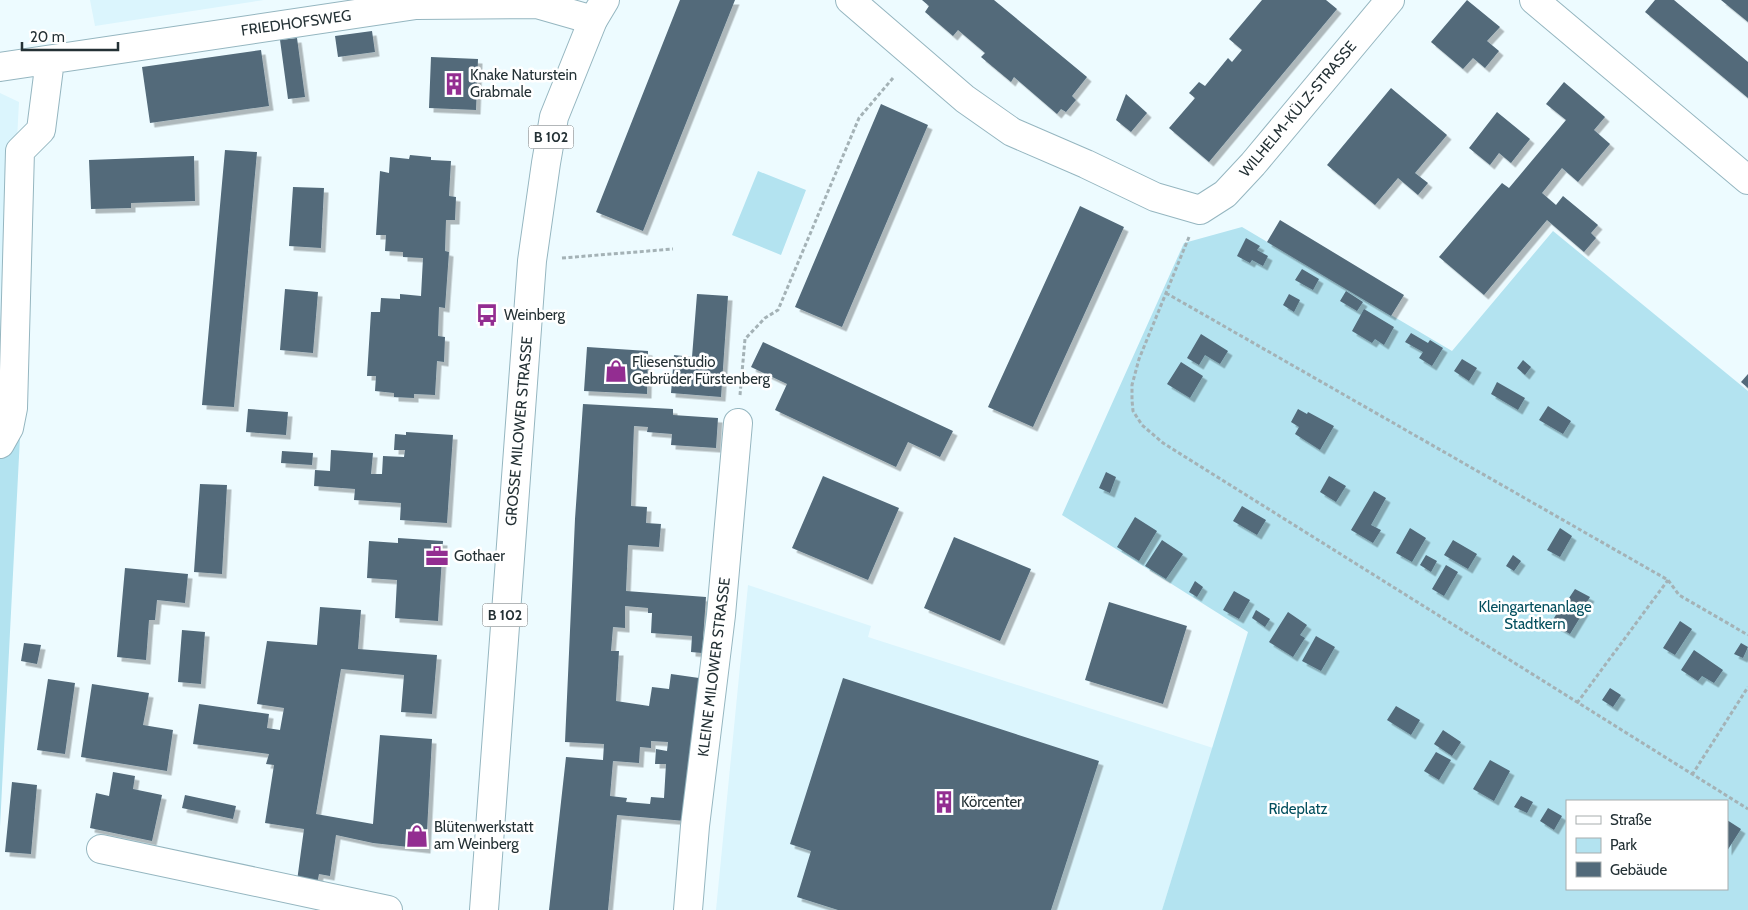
<svg xmlns="http://www.w3.org/2000/svg" width="1748" height="910" font-family="Cabin,sans-serif">
<defs>
<filter id="shadow"><feDropShadow dx="4.5" dy="4.5" stdDeviation="0" flood-color="#0004"/></filter>
</defs>
<rect width="100%" height="100%" fill="#edfbff"/>
<path fill="#dbf5fd" d="M90 0H264L95 26Z
M0 93 19 102 1 437H0Z
M748 585 871 626 868 637 1213 748 1162 910H716Z"/>
<path fill="#b3e3f0" fill-rule="evenodd" d="M758 171 806 190 781 255 732 235Z
M1242 227 1452 351 1553 231 1748 391V910H1162L1248 632 1062 515 1184 243ZM1567 801H1727V889H1567Z
M0 437H20L0 827Z"/>
<path fill="#526a7a" fill-rule="evenodd" filter="url(#shadow)" d="M680 0H735L643 231 596 212Z
M922 0H994L1087 77 1072 96 1076 100 1066 112 1061 109 1057 114 1014 77 1011 82 981 57 985 53 958 30 953 36 925 12 929 6Z
M1262 0H1326L1337 9 1209 162 1169 128 1195 98 1189 93 1199 82 1205 86 1228 58 1232 62 1242 50 1229 39Z
M1467 0 1500 27 1487 41 1499 51 1485 68 1473 58 1463 69 1431 42Z
M1655 0H1674L1748 62V98L1645 12Z
M1721 0H1748V22Z
M372 31 375 52 338 57 335 36Z
M297 38 305 97 288 99 280 40Z
M261 50 269 106 150 123 142 67Z
M431 57 478 59 476 110 429 108Z
M1564 82 1605 117 1594 130 1610 144 1578 182 1562 168 1542 193 1556 205 1563 196 1598 225 1591 233 1596 238 1584 252 1547 220 1484 295 1439 257 1502 183 1509 188 1566 120 1546 104Z
M1391 88 1447 135 1415 173 1428 183 1418 195 1398 178 1375 205 1327 165Z
M1126 94 1147 113 1131 132 1116 120Z
M881 104 928 125 842 327 795 307Z
M1497 112 1530 139 1511 163 1499 153 1490 165 1469 148Z
M225 150 257 152 234 407 202 405Z
M410 155 431 157V160L451 161 449 196 456 197 455 220H446L445 251 449 252 445 308 439 307 438 336 445 337 444 362 437 361 435 395 414 394V398L394 397V393L375 391 376 376H367L371 312H380L381 298 400 299V294L421 296 423 258 403 257V252L385 251 386 235H376L380 171 389 173 390 157 409 159Z
M194 156 195 201 131 203V208L91 209 89 160Z
M293 187 324 188 321 248 289 246Z
M1080 206 1124 227 1033 427 988 407Z
M1280 220 1404 295 1391 316 1267 242Z
M1246 238 1260 246 1257 250 1268 256 1263 266 1252 260 1250 263 1237 256Z
M1302 269 1319 279 1313 290 1295 280Z
M285 289 318 292 313 353 280 350Z
M1346 291 1363 302 1357 311 1340 301Z
M697 294 728 296 721 397 671 393 674 355 692 357Z
M1289 294 1300 300 1294 312 1283 305Z
M1364 309 1394 327 1384 345 1375 339 1372 343 1352 331Z
M1411 333 1428 343 1430 340 1443 348 1432 366 1419 358 1423 352 1405 342Z
M1201 334 1228 351 1220 364 1205 355 1199 365 1187 358Z
M763 342 953 431 940 457 908 442 896 467 775 410 787 384 751 367Z
M587 347 648 351 647 394 584 391Z
M1462 359 1477 368 1469 381 1454 371Z
M1523 360 1531 367 1525 375 1517 368Z
M1181 362 1203 376 1190 398 1167 384Z
M1748 374V388L1741 382Z
M1497 382 1525 398 1518 410 1491 394Z
M583 404 673 409V415L718 418 716 448 671 445 672 434 647 432 648 427 634 426 631 506 647 507 646 523 661 524 659 547 628 545 626 591 706 597 702 653 691 652 692 636 651 633 652 613H648V608L625 606V628L613 627 611 651H619L616 701 649 706 652 687 669 689 671 674 699 678 685 821 617 815 608 910H549L566 757 603 760 604 744 565 742 575 519ZM651 741 668 742 667 751 656 749 655 764H666L664 798 651 797 650 804 626 802 627 798 610 796 613 761 639 763 640 747 651 748Z
M1548 406 1571 421 1563 434 1539 420Z
M248 409 288 412 286 435 246 432Z
M1298 409 1307 414 1308 412 1334 426 1320 450 1295 434 1299 427 1291 422Z
M406 432 453 435 447 523 400 520 401 503 354 500 355 489 314 486 315 470 330 471 331 450 373 453 371 474H382L383 456 404 457 405 450H394L395 434 406 435Z
M282 451 313 453 312 465 281 463Z
M1106 472 1116 477 1110 493 1099 488Z
M823 476 899 508 868 580 792 548Z
M1329 476 1346 486 1336 502 1320 492Z
M200 484 227 485 222 574 194 572Z
M1374 491 1386 498 1371 525 1381 530 1373 543 1351 530Z
M1242 506 1266 520 1257 535 1233 521Z
M1135 517 1157 531 1139 561 1117 547Z
M1410 528 1426 538 1412 562 1396 553Z
M1560 528 1572 536 1560 557 1547 550Z
M954 537 1031 569 1000 641 924 608Z
M398 538 443 541 438 621 395 618 397 580 367 578 369 541 398 543Z
M1162 540 1183 554 1166 579 1145 566Z
M1453 540 1477 554 1468 569 1444 555Z
M1426 555 1437 561 1431 572 1420 565Z
M1513 555 1521 561 1514 571 1506 566Z
M1446 565 1458 572 1444 596 1432 589Z
M125 568 188 574 185 603 157 600 155 620H149L146 660 117 657Z
M1195 581 1203 587 1197 597 1189 592Z
M1575 589 1590 597 1582 610 1584 611 1570 634 1551 623 1565 600 1567 601Z
M1234 591 1250 600 1239 619 1223 610Z
M1109 602 1187 626 1163 704 1085 680Z
M320 607 361 610 358 649 437 655 432 714 401 712 404 675 341 669 316 814 373 824 380 735 432 739 426 849 373 843 336 835 330 876 319 874 317 884 297 881 304 829 265 823 274 765 266 764 269 754 193 744 199 704 269 714 267 728 280 730 284 708 257 704 267 641 317 645Z
M1256 610 1270 619 1265 627 1252 618Z
M1288 612 1307 625 1300 635 1305 638 1293 657 1269 642Z
M1680 621 1692 629 1675 655 1663 648Z
M182 630 205 632 201 684 178 682Z
M1316 636 1335 647 1321 671 1302 661Z
M24 643 41 645 37 664 21 661Z
M1741 643 1748 647 1743 658 1734 654Z
M1694 650 1723 670 1714 683 1702 676 1698 681 1681 670Z
M843 678 1099 761 1051 910H838L797 897 811 851 790 844Z
M48 679 75 683 65 754 37 750Z
M92 684 149 693 143 725 173 730 167 771 81 757Z
M1610 688 1621 695 1613 707 1602 700Z
M1396 706 1420 720 1411 735 1387 720Z
M1443 730 1461 742 1452 756 1434 744Z
M1436 752 1451 760 1439 780 1424 771Z
M1490 760 1510 771 1494 801 1473 789Z
M113 772 135 776 133 789 162 795 152 841 90 828 96 793 109 796Z
M12 782 37 785 31 854 5 852Z
M185 795 236 806 233 819 182 808Z
M1521 796 1533 802 1527 813 1514 807Z
M1548 808 1562 816 1554 830 1540 821Z
M1727 820 1741 829 1727 851Z"/>
<g fill="none" stroke-linecap="round" stroke-linejoin="round">
<defs>
<path id="minor" d="M850 0 965 99 1012 132 1086 164 1155 197 1200 210 1225 194 1253 164 1390 0
M1534 0 1748 180
M0 67 416 5 537 4 593 20
M0 444 9 428 13 408 20 151 41 130 50 60
M101 849 388 910
M688 910 695 826 721 615 738 423"/>
<path id="major" d="M484 910 532 261 546 163 554 117 593 20 605 0"/>
</defs>
<use href="#minor" stroke="#95b6c0" stroke-width="30"/>
<use href="#major" stroke="#95b6c0" stroke-width="30"/>
<path stroke="#a4b2b6" stroke-width="3" stroke-dasharray="4 2.5" stroke-linecap="butt" d="M1189 237 1139 359 1132 385V400L1133 411 1142 425 1163 443 1748 809
M562 258 673 249
M1166 293 1668 580 1679 595 1748 635
M740 395 745 339 765 318 778 310 859 118 893 78
M1577 703 1668 580
M1692 775 1748 687"/>
<use href="#minor" stroke="#fff" stroke-width="28"/>
<use href="#major" stroke="#fff" stroke-width="28"/>
</g>
<defs>
<symbol id="building-bare" viewBox="-9 -9 18 18"><path d="M-4-6H4V6H1V3H-1V6H-4ZM-2.5-4.3h1.7v1.8h-1.7ZM.8-4.3h1.7v1.8H.8ZM-2.5-1h1.7V.8h-1.7ZM.8-1h1.7V.8H.8Z" fill="#932d91" stroke="#fff" stroke-width="2.5" paint-order="stroke"/></symbol>
<symbol id="bus-bare" viewBox="-9 -9 18 18"><path d="M-5-6H5V4H4V6H2V4H-2V6H-4V4H-5ZM-3.5-4V0h7V-4ZM-3.5 1.2v1.5H-2V1.2ZM2 1.2v1.5H3.5V1.2Z" fill="#932d91" stroke="#fff" stroke-width="2.5" paint-order="stroke"/></symbol>
<symbol id="shop-bare" viewBox="-9 -9 18 18"><path d="M-5-2.5h2.3a2.7 3.5 0 0 1 5.4 0H5L5.5 6h-11ZM-1.5-2.5h3a1.5 2.3 0 0 0-3 0Z" fill="#932d91" stroke="#fff" stroke-width="2.5" paint-order="stroke"/></symbol>
<symbol id="office-bare" viewBox="-9 -9 18 18"><path d="M-6-3h4V-5.5h4V-3h4V5H-6ZM-1-4.5V-3h2v-1.5ZM-6 0V1H6V0Z" fill="#932d91" stroke="#fff" stroke-width="2.5" paint-order="stroke"/></symbol>
</defs>
<g fill-rule="evenodd">
<use href="#building-bare" x="438" y="68" width="32" height="32"/>
<use href="#bus-bare" x="471" y="299" width="32" height="32"/>
<use href="#shop-bare" x="600" y="355" width="32" height="32"/>
<use href="#office-bare" x="421" y="540" width="32" height="32"/>
<use href="#building-bare" x="928" y="786" width="32" height="32"/>
<use href="#shop-bare" x="401" y="820" width="32" height="32"/>
</g>
<g text-anchor="middle" stroke-width="5" stroke-linejoin="round" paint-order="stroke">
<g fill="#fff" stroke="#666f72" stroke-width="1">
<rect x="528.5" y="125.5" width="45" height="23" rx="4"/>
<rect x="482.5" y="603.5" width="45" height="23" rx="4"/>
</g>
<g font-size="14" font-weight="bold" fill="#243135">
<text x="551" y="142">B 102</text>
<text x="505" y="620">B 102</text>
</g>
<g font-size="15" fill="#243135" stroke="#fff">
<text transform="translate(296 23) rotate(-8)" y="5">FRIEDHOFSWEG</text>
<text transform="translate(1298 109) rotate(-50)" y="5">WILHELM-KÜLZ-STRASSE</text>
<text transform="translate(519 431) rotate(-85)" y="5">GROSSE MILOWER STRASSE</text>
<text transform="translate(714 667) rotate(-83)" y="5">KLEINE MILOWER STRASSE</text>
</g>
<g font-size="15" fill="#243135" stroke="#fff" text-anchor="start">
<text x="470" y="80">Knake Naturstein<tspan x="470" dy="17">Grabmale</tspan></text>
<text x="504" y="320">Weinberg</text>
<text x="632" y="367">Fliesenstudio<tspan x="632" dy="17">Gebrüder Fürstenberg</tspan></text>
<text x="454" y="561">Gothaer</text>
<text x="961" y="807">Körcenter</text>
<text x="434" y="832">Blütenwerkstatt<tspan x="434" dy="17">am Weinberg</tspan></text>
</g>
<g font-size="15" fill="#034f5e" stroke="#fff">
<text x="1535" y="612">Kleingartenanlage<tspan x="1535" dy="17">Stadtkern</tspan></text>
<text x="1298" y="814">Rideplatz</text>
</g>
</g>
<rect x="1566" y="800" width="162" height="90" fill="#ffffff" stroke="#a7adae"/>
<rect x="1576" y="816" width="25" height="8" fill="#ffffff" stroke="#a7adae"/>
<text x="1610" y="825" font-size="15" fill="#243135">Straße</text>
<rect x="1576" y="838" width="25" height="15" fill="#b3e3f0" stroke="#a7adae"/>
<text x="1610" y="850" font-size="15" fill="#243135">Park</text>
<rect x="1576" y="862" width="25" height="15" fill="#526a7a" stroke="#a7adae"/>
<text x="1610" y="875" font-size="15" fill="#243135">Gebäude</text>
<path d="M22 42v8h96v-8" fill="none" stroke="#243135" stroke-width="2.5"/>
<text x="30" y="42" font-size="15" fill="#243135" stroke="#ffffff" stroke-width="4" paint-order="stroke">20 m</text>
</svg>
